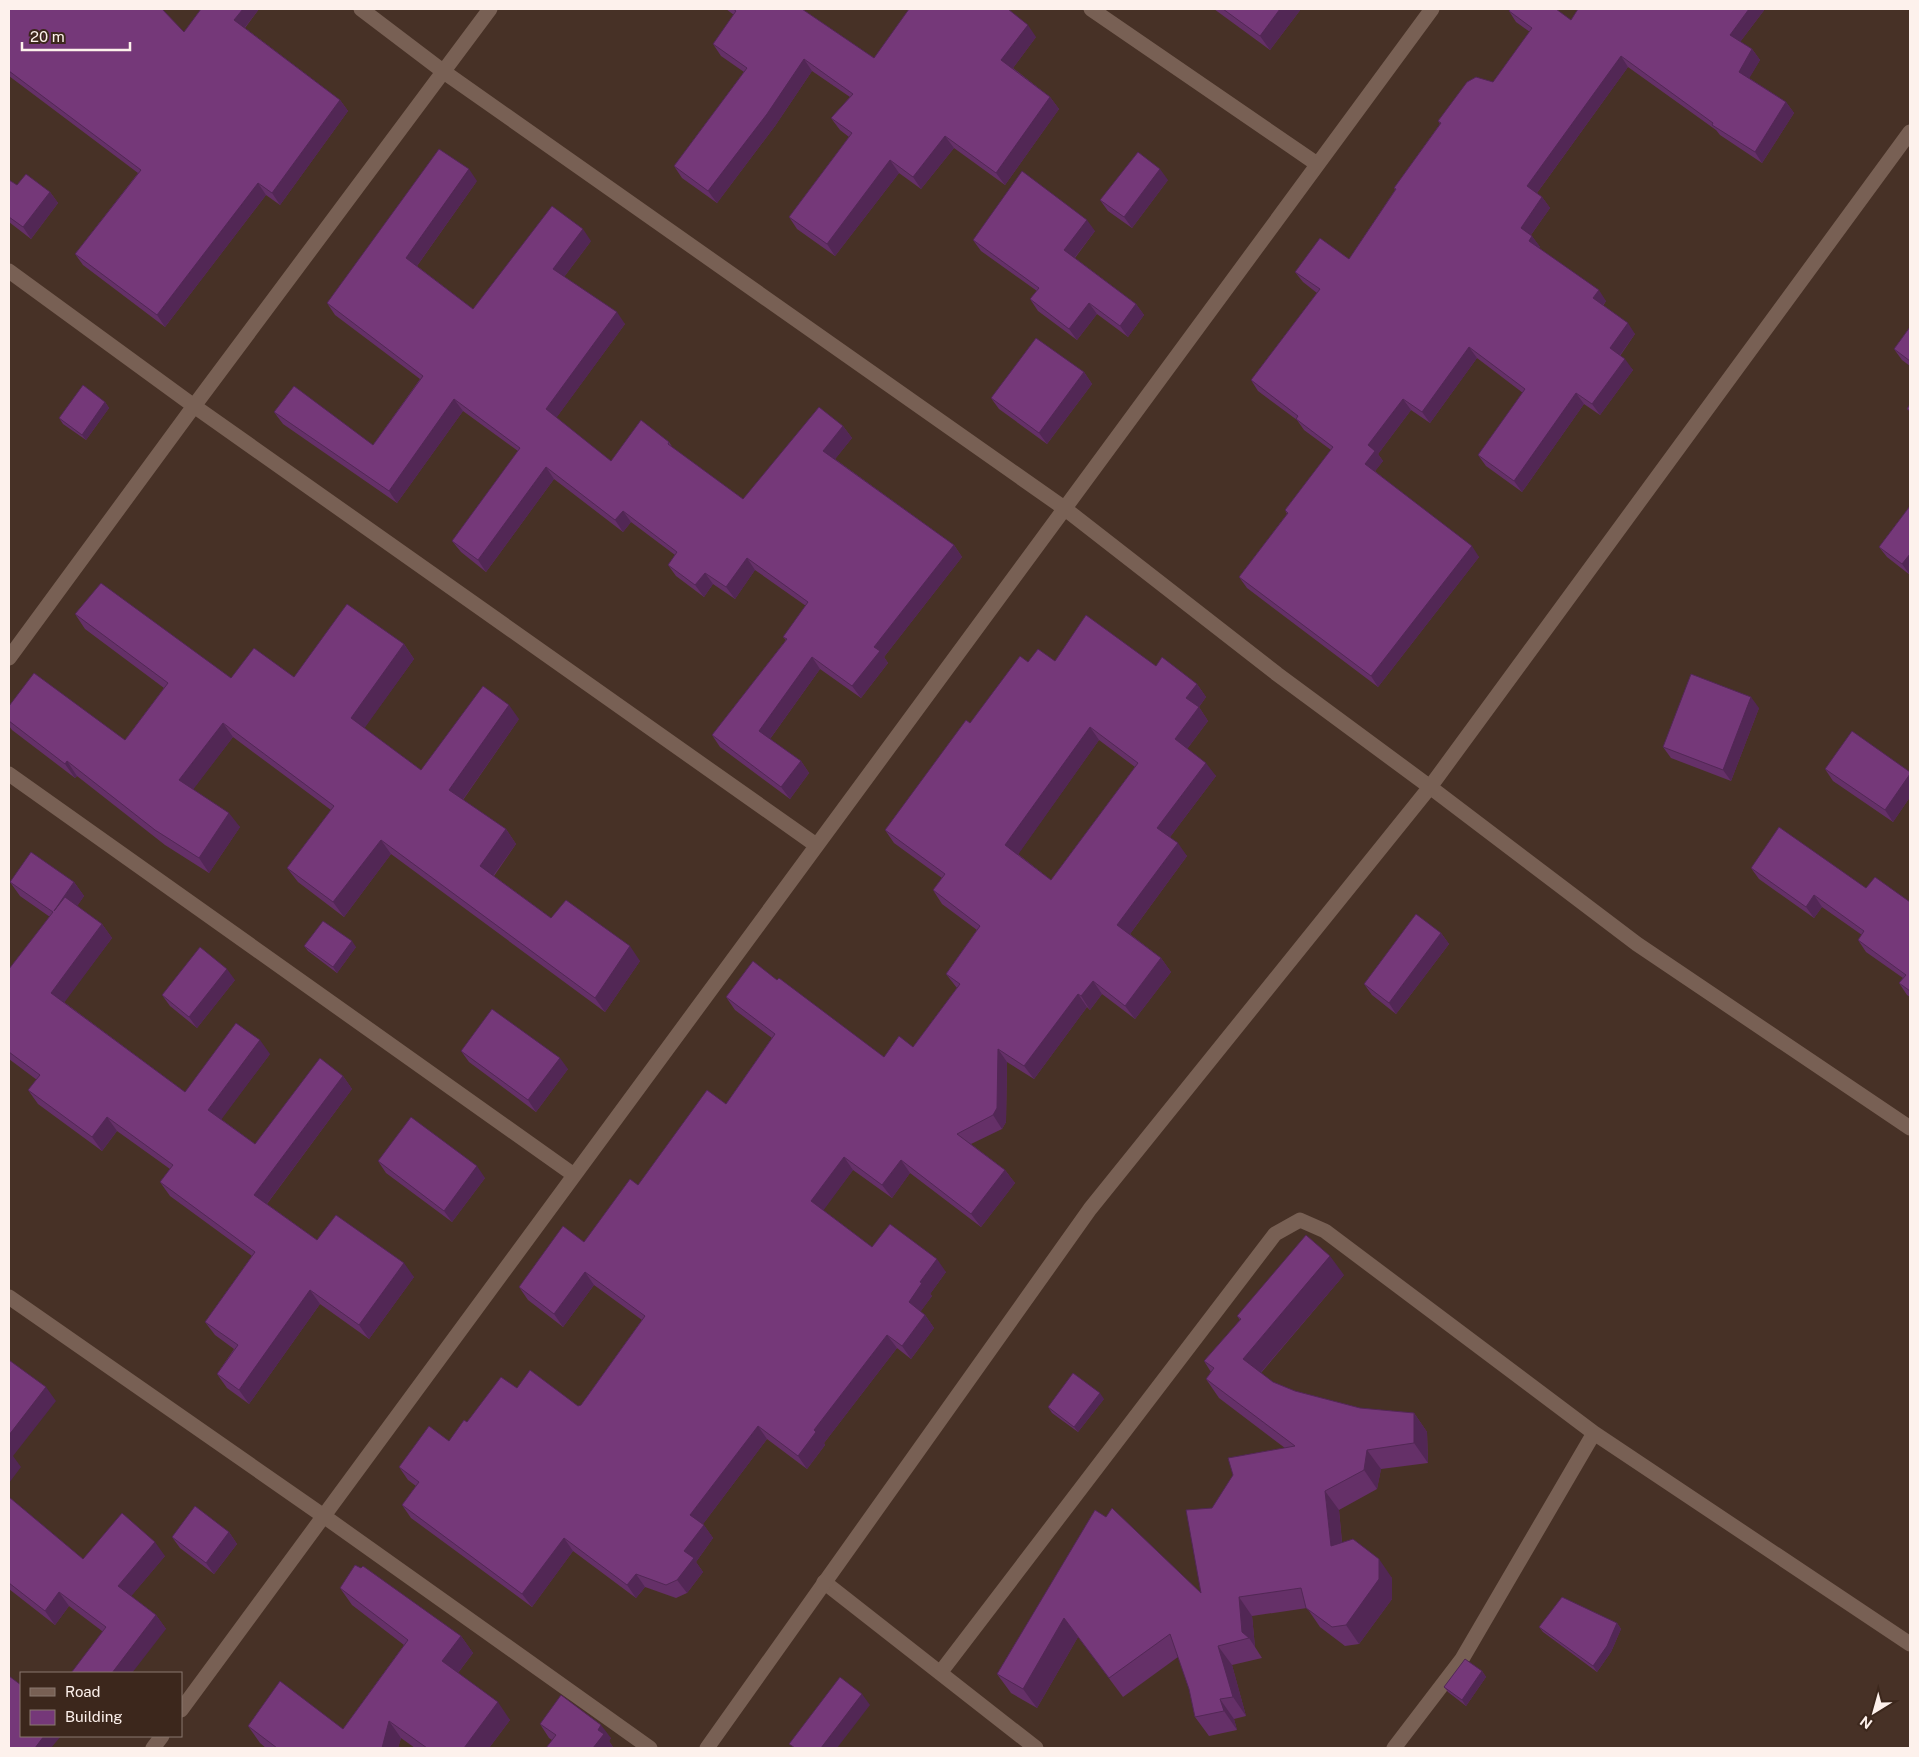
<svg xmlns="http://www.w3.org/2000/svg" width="1919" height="1757" font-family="'Public Sans',sans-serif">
<rect width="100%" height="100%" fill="#473126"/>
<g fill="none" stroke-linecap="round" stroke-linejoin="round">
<path stroke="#786054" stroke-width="15" d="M824 1582 1036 1748
M940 1673 1275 1234 1300 1220 1325 1231 1594 1433 1910 1644
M1394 1748 1462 1659 1594 1433"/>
<path stroke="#786054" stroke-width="15" d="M361 9 444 72 1064 508 1277 674 1430 787 1637 944 1910 1128
M1091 9 1317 164
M9 271 194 406 816 845
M9 658 194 406 490 9
M9 774 574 1175
M9 1297 325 1517 650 1748
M181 1710 1432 9
M153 1748 162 1736
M707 1748 1090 1209 1430 787 1910 132"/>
</g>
<path fill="#653068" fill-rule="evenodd" d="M9 9 184 32 201 9H259L245 28 340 100 348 111 280 205 266 195 165 327 83 265 75 254 138 173 9 76Z
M726 9H802L874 58 1036 37 1013 68 1050 97 1059 109 1005 185 954 148 921 189 899 173 835 256 797 229 789 217 849 137 840 130 831 118 850 97 812 71 775 126 717 203 682 178 674 166 744 72 721 56 713 44 734 15Z
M1214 9H1301L1270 50Z
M1578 9H1765L1740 42 1752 49 1760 60 1749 78 1786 102 1794 113 1762 163 1720 135 1716 130 1628 67 1537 193 1542 197 1550 208 1531 235 1540 247 1539 248 1606 301 1603 306 1635 334 1620 356 1633 370 1600 415 1584 404 1522 492 1486 466 1478 455 1523 393 1477 358 1430 423 1411 410 1378 454 1383 461 1375 471 1479 557 1378 687 1247 588 1239 577 1287 514 1285 510 1331 450 1304 430 1297 420 1258 391 1251 380 1317 293 1303 282 1295 272 1349 259 1395 190 1394 188 1440 124 1438 121 1493 82 1530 32 1516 22 1509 11 1571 20Z
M9 180 17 185 50 192 58 203 31 239 9 222Z
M1168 180 1132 228 1108 211 1100 200Z
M477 181 417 266 473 309 591 241 564 277 625 324 556 418 611 461 669 442 673 448 743 499 843 426 852 438 835 459 954 545 962 557 884 657 888 663 861 698 820 669 770 739 801 761 809 773 790 799 720 747 712 735 786 640 783 637 806 606 755 570 735 599 713 584 704 597 676 576 668 565 675 555 631 522 623 532 554 479 486 572 461 552 452 541 518 451 463 411 397 503 283 424 274 412 373 445 420 379 335 315 327 303Z
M1095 231 1075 258 1136 304 1144 315 1128 337 1097 314 1077 340 1038 311 1030 299 1037 291 981 251 973 240Z
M1910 327V366L1902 360 1894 349Z
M1084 372 1092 384 1047 444 999 409 991 398Z
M105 402 109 408 86 440 63 424 59 418Z
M1910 506V575L1887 557 1879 547Z
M75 614 231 678 294 677 404 644 414 659 364 728 421 770 519 719 463 800 506 829 516 844 494 876 551 918 640 961 605 1012 391 854 344 917 298 882 287 868 331 810 233 737 193 789 240 827 209 873 165 845 77 776 75 778 12 730 9 726V706L125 740 164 688 85 629Z
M1055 661 1156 666 1197 684 1206 697 1199 707 1208 721 1187 749 1216 776 1170 837 1187 856 1130 934 1161 958 1171 972 1135 1019 1102 994 1090 1010 1087 1007 1034 1079 1007 1062 1006 1122 1002 1129 971 1144 1005 1170 1015 1183 981 1227 910 1173 892 1198 853 1170 823 1210 872 1247 946 1272 930 1294 932 1296 920 1312 925 1315 934 1328 911 1359 897 1348 824 1443 825 1445 807 1469 767 1439 703 1524 713 1538 696 1562 703 1572 687 1593 676 1598 645 1587 636 1598 573 1551 532 1607 411 1518 402 1505 416 1486 408 1480 399 1467 449 1441 467 1422 517 1388 578 1406 581 1405 642 1320 594 1285 563 1327 528 1300 519 1287 584 1242 638 1185 726 1104 772 1038 735 1010 726 997 777 980 884 1057 913 1047 957 988 946 974 977 930 942 904 933 890 942 878 894 843 885 830 970 723 1028 662ZM1099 740 1135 767 1051 880 1018 854Z
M1759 708 1731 781 1671 758 1663 747Z
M1825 769 1910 772V797L1893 822 1833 781Z
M1751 868 1866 888 1910 902V997L1907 995 1899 983 1903 978 1866 952 1858 940 1862 935 1822 907 1814 918 1759 879Z
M10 882H74L84 896 77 906 102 924 112 938 64 1002 185 1092 270 1054 221 1119 255 1144 343 1076 352 1089 267 1204 317 1240 414 1277 369 1339 320 1304 249 1404 227 1388 217 1374 234 1349 215 1335 205 1322 252 1256 170 1196 160 1182 170 1169 117 1131 102 1151 38 1104 28 1090 37 1080 9 1059V969L50 917 20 896Z
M1441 933 1449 944 1396 1014 1372 995 1364 984Z
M304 946 356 947 337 973 308 951Z
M235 980 197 1028 170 1006 162 995Z
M461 1051 568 1069 536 1112 469 1062Z
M378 1161 485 1178 452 1222 386 1173Z
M1344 1275 1261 1373 1273 1382 1295 1391 1360 1408 1414 1413 1427 1432 1428 1463 1381 1469 1377 1489 1339 1510 1342 1542 1392 1578V1599L1359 1644 1345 1646 1320 1627 1307 1608 1252 1616 1255 1647 1262 1658 1232 1665 1246 1716 1234 1719 1237 1730 1209 1736 1195 1717 1189 1689 1178 1657 1123 1697 1078 1637 1037 1708 1011 1693 997 1674 1095 1510 1201 1593 1212 1508 1285 1448 1219 1398 1206 1379 1211 1372 1204 1361 1240 1320 1237 1316Z
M1104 1399 1078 1432 1052 1413 1048 1407Z
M9 1497 83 1559 165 1556 131 1596 156 1615 166 1629 102 1631 69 1606 55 1625 9 1589Z
M229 1532 237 1544 214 1574 180 1548 172 1537Z
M340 1588 461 1636 473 1653 458 1673 510 1720 489 1748H415L401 1738 398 1748H266L260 1743 248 1726 343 1729 404 1645 352 1605Z
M1617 1623 1621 1629 1611 1652 1597 1672 1543 1632 1539 1627Z
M1482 1671 1486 1677 1466 1706 1448 1692 1444 1687Z
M540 1724 611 1738 609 1741 613 1747 552 1740 549 1738Z"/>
<path fill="#522755" d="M243 9H259L242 31 234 20Z
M1280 9H1301L1270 50 1260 36Z
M1749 9H1765L1737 46 1730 35Z
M1028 25 1036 37 1010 72 1001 60Z
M1752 49 1760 60 1747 82 1739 72Z
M1621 56 1628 67 1534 197 1527 186Z
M804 59 812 71 775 126 717 203 708 191Z
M1050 97 1059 109 1005 185 996 173Z
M340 100 348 111 280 205 272 193Z
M1786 102 1794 113 1762 163 1755 152Z
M945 136 954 148 921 189 913 177Z
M890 160 899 173 835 256 827 244Z
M469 169 477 181 414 270 406 258Z
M1160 169 1168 180 1132 228 1124 217Z
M258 183 266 195 165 327 157 315Z
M50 192 58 203 31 239 23 227Z
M1542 197 1550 208 1528 239 1521 228Z
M1087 220 1095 231 1072 261 1064 250Z
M583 229 591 241 561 281 553 269Z
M1532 236 1540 247 1536 252 1529 241Z
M1599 290 1606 301 1600 309 1593 298Z
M1089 303 1097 314 1077 340 1069 329Z
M1136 304 1144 315 1128 337 1120 326Z
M617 312 625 324 554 421 546 409Z
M1628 323 1635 334 1617 359 1610 348Z
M1469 347 1477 358 1430 423 1422 412Z
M1625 359 1633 370 1600 415 1592 404Z
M1084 372 1092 384 1047 444 1039 433Z
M1576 393 1584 404 1522 492 1514 481Z
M454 399 463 411 397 503 389 491Z
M1403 399 1411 410 1378 454 1383 461 1372 475 1365 464 1368 445Z
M105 402 109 408 86 440 82 435Z
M843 426 852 438 832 463 823 451Z
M546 467 554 479 486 572 478 560Z
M623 511 631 522 623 532 615 520Z
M954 545 962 557 884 657 888 663 861 698 852 686 874 647Z
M1472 546 1479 557 1378 687 1371 676Z
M1910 554V575L1902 564Z
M747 558 755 570 735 599 726 587Z
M705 573 713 584 704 597 695 585Z
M404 644 414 659 361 733 351 718Z
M812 657 820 669 767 743 759 731Z
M1197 684 1206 697 1196 711 1186 698Z
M1751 697 1759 708 1731 781 1723 770Z
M509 705 519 719 459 805 449 790Z
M1199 707 1208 721 1184 753 1175 739Z
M223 723 233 737 189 795 179 780Z
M1090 727 1099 740 1015 859 1005 845Z
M67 761 77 776 75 778 65 764Z
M801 761 809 773 790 799 781 787Z
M1206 763 1216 776 1167 841 1157 828Z
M1910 774V797L1893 822 1885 810Z
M229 813 240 827 209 873 199 858Z
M506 829 516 844 490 880 480 866Z
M381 840 391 854 344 917 333 902Z
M1178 843 1187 856 1127 938 1117 925Z
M74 882 84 896 64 925 54 911Z
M1814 895 1822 907 1814 918 1806 907Z
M102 924 112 938 61 1007 51 993Z
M1441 933 1449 944 1396 1014 1389 1003Z
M352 941 356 947 337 973 333 967Z
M630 946 640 961 605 1012 595 998Z
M1161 958 1171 972 1135 1019 1125 1006Z
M227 969 235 980 197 1028 189 1017Z
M1093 981 1102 994 1090 1010 1081 996Z
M1078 994 1087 1007 1034 1079 1024 1066Z
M260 1040 270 1054 218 1124 208 1110Z
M998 1049 1007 1062 1006 1122 1002 1129 993 1115Z
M560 1058 568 1069 536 1112 528 1100Z
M343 1076 352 1089 263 1209 254 1195Z
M107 1117 117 1131 102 1151 92 1137Z
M844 1157 853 1170 820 1215 811 1201Z
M901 1160 910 1173 892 1198 882 1185Z
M477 1166 485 1178 452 1222 444 1211Z
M1005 1170 1015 1183 981 1227 971 1214Z
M1330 1256 1344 1275 1256 1378 1243 1359Z
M937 1259 946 1272 930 1294 932 1296 918 1315 909 1302 920 1282Z
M404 1263 414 1277 369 1339 359 1325Z
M585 1272 594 1285 563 1327 554 1314Z
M310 1290 320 1304 249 1404 239 1390Z
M925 1315 934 1328 911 1359 902 1346Z
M887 1335 897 1348 824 1443 825 1445 807 1469 798 1456 814 1430Z
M46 1387 56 1401 13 1456 21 1467 9 1483V1435Z
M1100 1393 1104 1399 1078 1432 1074 1427Z
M1414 1413 1427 1432 1428 1463 1414 1443Z
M758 1426 767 1439 700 1528 690 1515Z
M1367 1450 1381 1469 1377 1489 1364 1470Z
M1325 1491 1339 1510 1344 1565 1331 1546Z
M704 1525 713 1538 696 1562 703 1572 687 1593 677 1580 684 1551Z
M229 1532 237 1544 214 1574 206 1563Z
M564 1538 573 1551 532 1607 522 1594Z
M155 1542 165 1556 128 1600 118 1586Z
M1379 1559 1392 1578V1599L1359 1644 1346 1625Z
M636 1574 645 1587 636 1598 627 1585Z
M59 1592 69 1606 55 1625 45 1611Z
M1239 1597 1252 1616 1255 1647 1249 1638 1242 1632Z
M156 1615 166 1629 132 1673H112Z
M1064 1618 1078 1637 1037 1708 1023 1689Z
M1617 1623 1621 1629 1611 1652 1597 1672 1593 1666Z
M461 1636 473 1653 454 1678 442 1661Z
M1218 1646 1232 1665 1246 1716 1233 1697Z
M1482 1671 1486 1677 1466 1706 1462 1700Z
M862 1694 870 1705 837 1748H821Z
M1220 1699 1234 1719 1237 1730 1224 1711Z
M498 1702 510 1720 489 1748H464Z
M389 1721 401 1738 398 1748H382Z
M601 1725 611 1738 609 1741 613 1747 612 1748H593L598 1730Z
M44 1736H61L51 1748H35Z"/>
<path fill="#753879" stroke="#522755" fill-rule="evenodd" d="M9 9H162L184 32 201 9H243L234 20 340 100 272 193 258 183 157 315 75 254 141 170 9 71Z
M733 9H802L874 58 909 9H1008L1028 25 1001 60 1050 97 996 173 945 136 913 177 890 160 827 244 789 217 852 133 831 118 853 94 804 59 767 114 708 191 674 166 747 68 713 44 736 11Z
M1223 9H1280L1260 36Z
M1510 9H1556L1571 20 1578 9H1749L1730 35 1752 49 1739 72 1786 102 1755 152 1712 125 1713 123 1621 56 1527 186 1542 197 1521 228 1532 236 1529 241 1599 290 1593 298 1628 323 1610 348 1625 359 1592 404 1576 393 1514 481 1478 455 1525 389 1469 347 1422 412 1403 399 1368 445 1375 451 1365 464 1472 546 1371 676 1239 577 1288 513 1285 510 1333 447 1296 419 1298 416 1251 380 1320 289 1295 272 1320 238 1349 259 1396 189 1394 188 1441 123 1438 121 1467 82 1476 77 1493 82 1532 28 1509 11Z
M439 149 469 169 406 258 473 309 552 206 583 229 553 269 617 312 546 409 611 461 641 420 669 442 668 444 743 499 819 407 843 426 823 451 954 545 874 647 880 651 852 686 812 657 759 731 801 761 781 787 712 735 787 639 783 637 808 602 747 558 726 587 705 573 695 585 668 565 677 552 623 511 615 520 546 467 478 560 452 541 520 448 454 399 389 491 274 412 294 386 373 445 423 376 327 303Z
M1138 152 1160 169 1124 217 1100 200Z
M1022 171 1087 220 1064 250 1136 304 1120 326 1089 303 1069 329 1030 299 1039 288 973 240Z
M26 174 50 192 23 227 9 217V180L17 185Z
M1910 327V361L1894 349Z
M1036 338 1084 372 1039 433 991 398Z
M83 385 105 402 82 435 59 418Z
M1910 404V411L1907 409Z
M1910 506V554L1902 564 1879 547Z
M101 583 231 678 254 648 294 677 347 604 404 644 351 718 421 770 483 686 509 705 449 790 506 829 480 866 551 918 566 900 630 946 595 998 381 840 333 902 287 868 334 806 223 723 179 780 229 813 199 858 155 830 67 761 65 764 9 721V706L34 673 125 740 168 683 75 614Z
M1086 615 1156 666 1162 657 1197 684 1186 698 1199 707 1175 739 1206 763 1157 828 1178 843 1117 925 1161 958 1125 1006 1093 981 1081 996 1078 994 1024 1066 998 1049 997 1108 993 1115 957 1134 1005 1170 971 1214 901 1160 882 1185 844 1157 811 1201 872 1247 890 1224 937 1259 920 1282 922 1283 909 1302 925 1315 902 1346 887 1335 814 1430 816 1432 798 1456 758 1426 690 1515 704 1525 684 1551 694 1558 677 1580 666 1585 636 1574 627 1585 564 1538 522 1594 402 1505 419 1482 399 1467 429 1426 449 1441 464 1420 467 1422 501 1377 517 1388 530 1370 578 1406 581 1405 645 1316 585 1272 554 1314 519 1287 563 1226 584 1242 630 1179 638 1185 707 1090 726 1104 775 1034 726 997 753 961 777 980 779 978 884 1057 899 1036 913 1047 960 984 946 974 980 926 933 890 945 874 885 830 966 720 970 723 1020 656 1028 662 1038 649 1055 661ZM1090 727 1138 763 1051 880 1005 845Z
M1691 674 1751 697 1723 770 1663 747Z
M1852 731 1910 772V774L1885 810 1825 769Z
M1779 827 1866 888 1875 877 1910 902V991L1899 983 1906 975 1858 940 1864 931 1814 895 1806 907 1751 868Z
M31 852 74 882 54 911 65 897 102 924 51 993 185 1092 236 1023 260 1040 208 1110 255 1144 320 1058 343 1076 254 1195 317 1240 336 1215 404 1263 359 1325 310 1290 239 1390 217 1374 238 1345 205 1322 255 1252 160 1182 173 1165 107 1117 92 1137 28 1090 40 1075 9 1052V969L53 912 10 882Z
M1416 914 1441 933 1389 1003 1364 984Z
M323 921 352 941 333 967 304 946Z
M200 947 227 969 189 1017 162 995Z
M492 1009 560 1058 528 1100 461 1051Z
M411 1117 477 1166 444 1211 378 1161Z
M1306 1235 1330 1256 1243 1359 1273 1382 1295 1391 1360 1408 1414 1413V1443L1367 1450 1364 1470 1325 1491 1331 1546 1353 1539 1379 1559V1579L1346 1625 1332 1627 1306 1608 1301 1588 1239 1597 1242 1632 1249 1638 1218 1646 1233 1697 1220 1699 1224 1711 1195 1717 1189 1689 1170 1634 1109 1678 1064 1618 1023 1689 997 1674 1095 1510 1106 1517 1112 1508 1201 1593 1186 1510 1212 1508 1233 1475 1228 1458 1295 1446 1206 1379 1214 1368 1204 1361 1241 1319 1237 1316Z
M9 1360 46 1387 9 1435Z
M1073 1373 1100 1393 1074 1427 1048 1407Z
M9 1497 83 1559 122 1513 155 1542 118 1586 156 1615 112 1673H71L106 1627 59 1592 45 1611 9 1583Z
M195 1506 229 1532 206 1563 172 1537Z
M355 1565 361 1568 363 1566 461 1636 442 1661 498 1702 464 1748H427L389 1721 382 1748H277L248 1726 280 1681 343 1729 408 1640 340 1588Z
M1562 1597 1617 1623 1607 1646 1593 1666 1539 1627Z
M1465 1659 1482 1671 1462 1700 1444 1687Z
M9 1676 21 1685V1736H44L35 1748H9Z
M840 1677 862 1694 821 1748H795L789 1744Z
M561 1695 601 1725 598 1730 604 1734 593 1748H546L556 1735 540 1724Z"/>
<rect width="1919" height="1757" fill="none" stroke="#fdf1ec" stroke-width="20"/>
<rect x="20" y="1672" width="162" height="65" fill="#3c271c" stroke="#89786f"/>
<rect x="30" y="1688" width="25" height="8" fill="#786054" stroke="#89786f"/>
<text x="65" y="1697" font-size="15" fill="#fdf1ec">Road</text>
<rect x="30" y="1710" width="25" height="15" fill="#753879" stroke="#89786f"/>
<text x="65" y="1722" font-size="15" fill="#fdf1ec">Building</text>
<g transform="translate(1874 1712) rotate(217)" stroke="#3c271c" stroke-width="4" paint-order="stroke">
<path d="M0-4L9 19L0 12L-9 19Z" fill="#fdf1ec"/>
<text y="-8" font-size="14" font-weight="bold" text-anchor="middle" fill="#fdf1ec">N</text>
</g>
<path d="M22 42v8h108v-8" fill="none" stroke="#fdf1ec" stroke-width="2.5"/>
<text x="30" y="42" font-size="15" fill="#fdf1ec" stroke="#3c271c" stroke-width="4" paint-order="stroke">20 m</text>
</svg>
